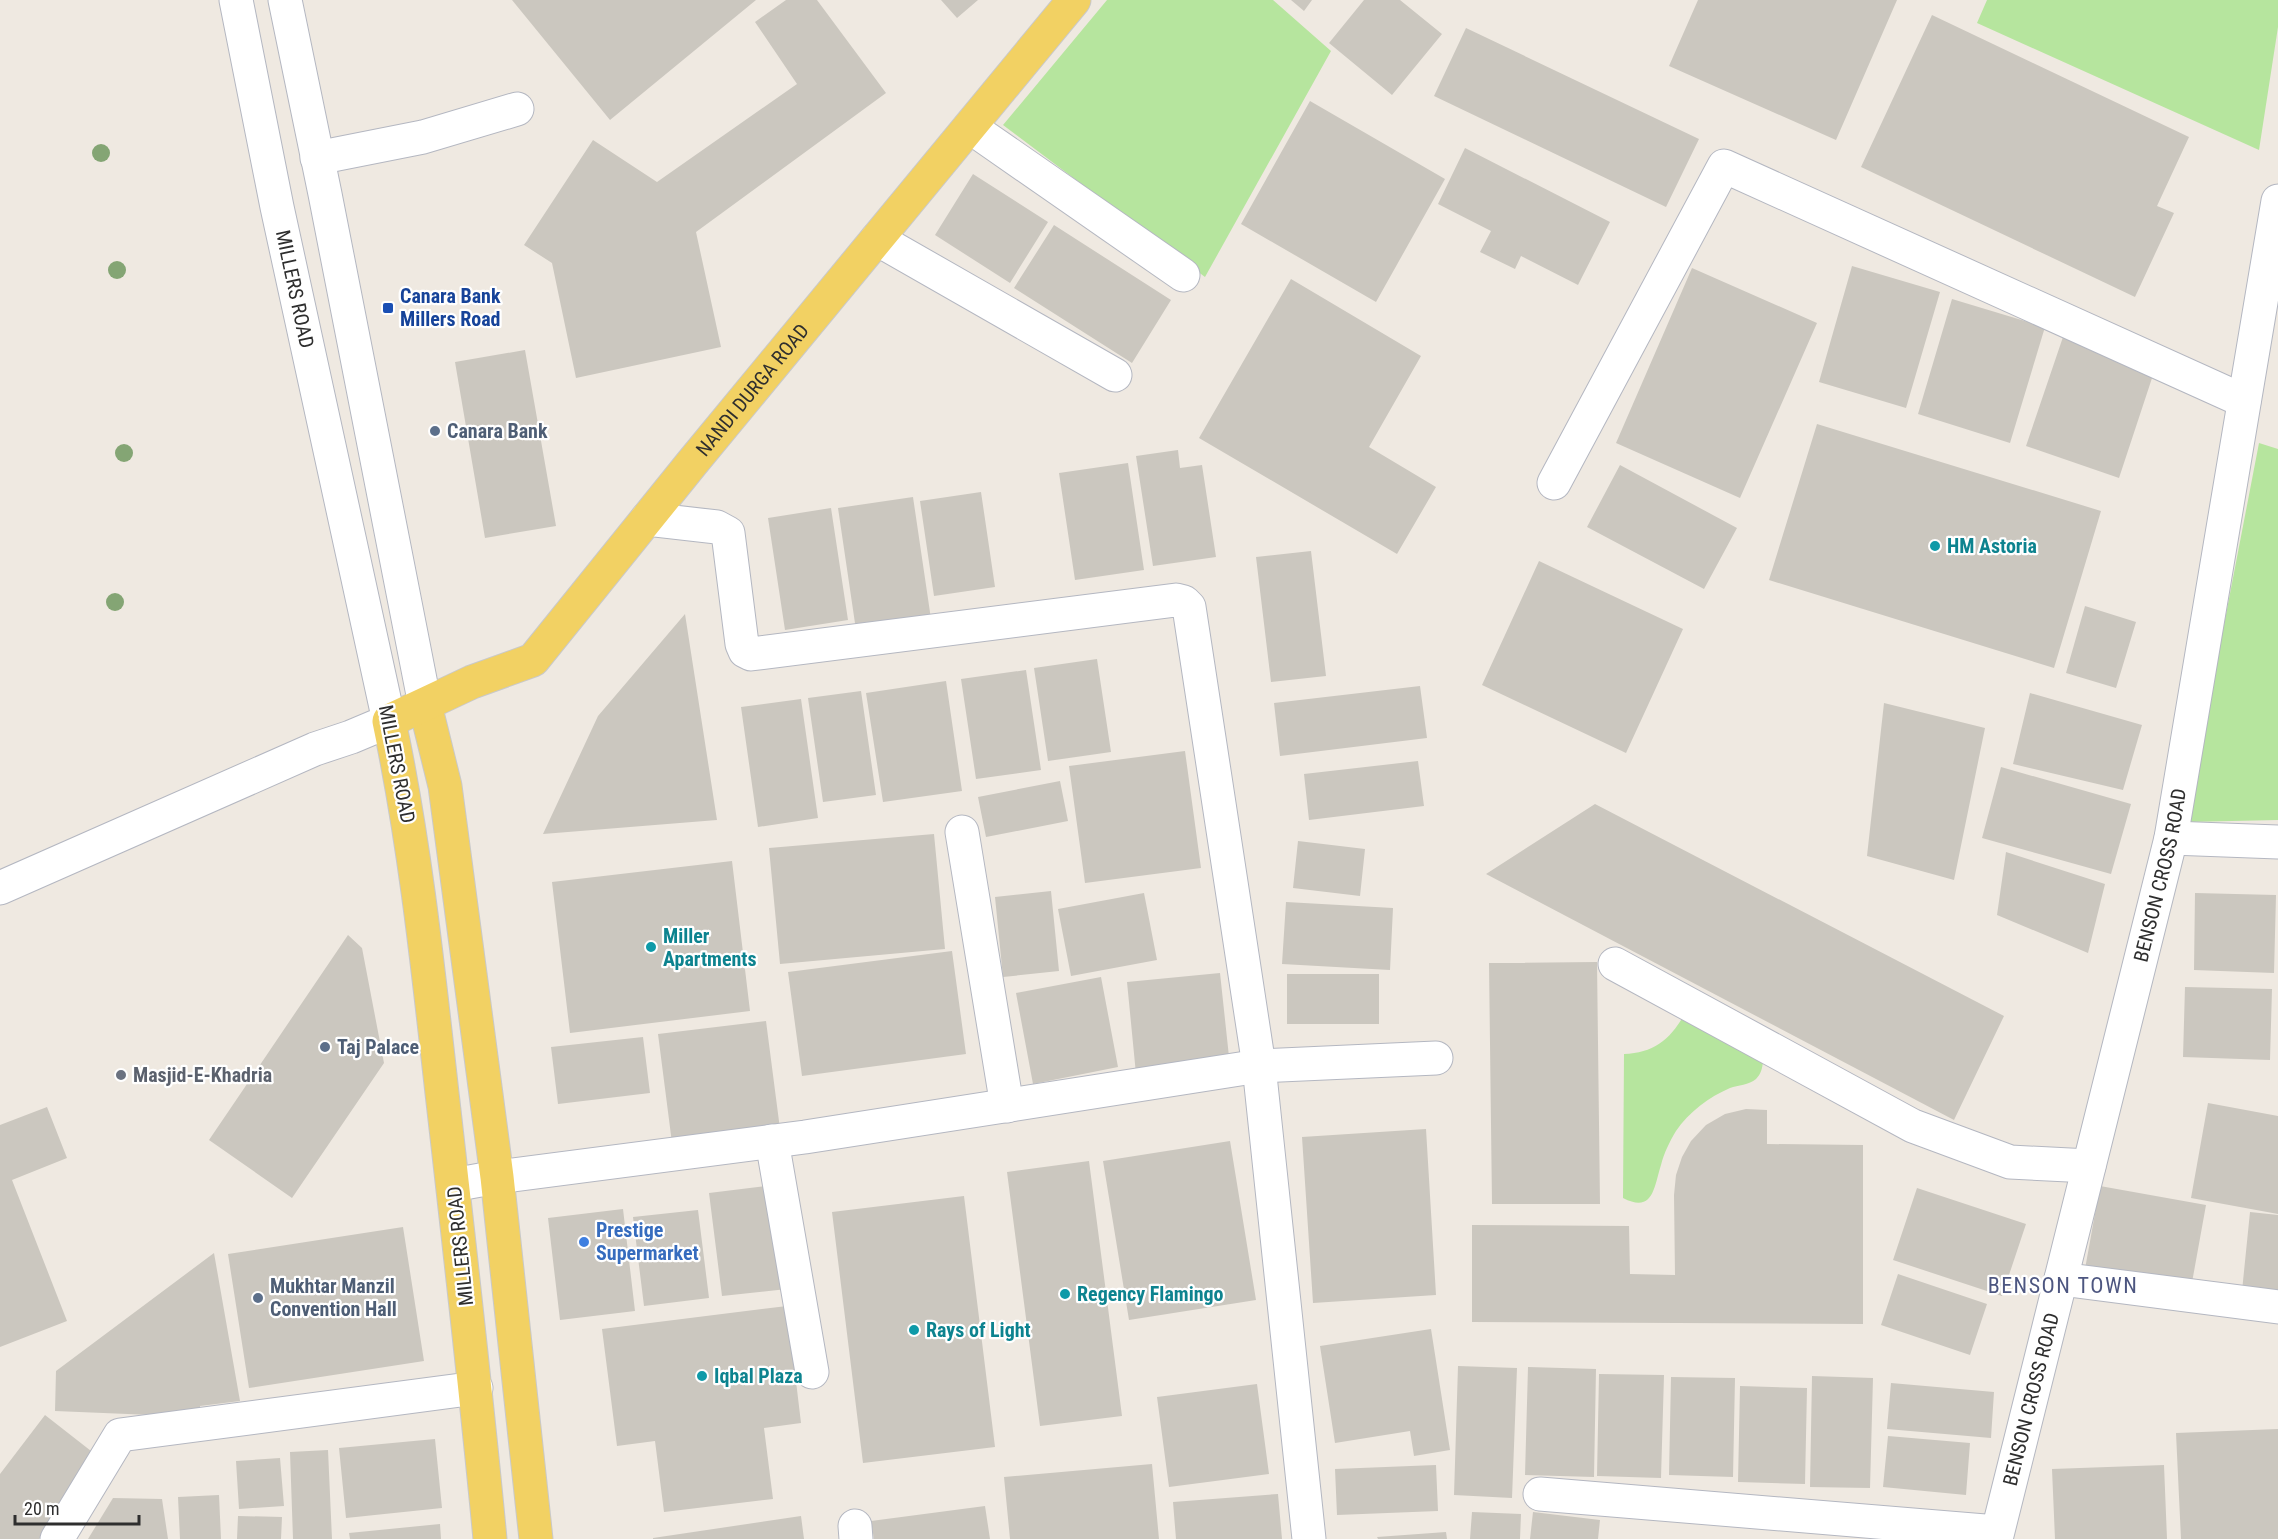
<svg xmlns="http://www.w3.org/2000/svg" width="2278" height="1539" font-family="'Roboto Condensed',sans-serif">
<rect width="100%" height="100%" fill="#efe9e1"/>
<path fill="#b6e59e" d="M1107 0H1273L1331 51 1205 277 1003 125Z
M1987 0H2278V27L2259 150 1977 23Z
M2259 443 2278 449V820L2186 822Z
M1684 1015 1763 1062C1762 1069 1761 1074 1756 1079 1749 1085 1738 1085 1730 1088 1709 1097 1689 1112 1676 1131 1670 1141 1664 1153 1661 1165 1654 1186 1654 1214 1623 1198L1624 1054C1653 1053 1670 1040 1684 1015Z"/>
<path fill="#cbc7bf" d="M512 0H756L610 120Z
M786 0H817L886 93 696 232 721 347 576 378 552 263 524 245 593 140 657 182 797 84 755 22Z
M941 0H978L957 18Z
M1291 0H1312L1304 11Z
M1364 0H1400L1442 34 1392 95 1329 43Z
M1698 0H1897L1836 140 1669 66Z
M1932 15 2189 137 2157 206 2174 213 2135 297 1861 167Z
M1466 28 1699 139 1666 207 1434 96Z
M1310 101 1445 179 1376 302 1241 224Z
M1465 148 1610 222 1578 285 1521 256 1515 269 1480 252 1491 231 1438 204Z
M973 174 1048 222 1010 283 935 235Z
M1054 225 1171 300 1132 363 1014 288Z
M1852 266 1940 292 1906 408 1819 382Z
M1692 268 1817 323 1740 498 1616 443Z
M1291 279 1421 356 1369 447 1436 487 1397 554 1199 438Z
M1952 299 2045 327 2010 443 1918 414Z
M2063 337 2155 369 2119 478 2026 446Z
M525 350 556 526 485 538 455 362Z
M1817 424 2101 511 2054 668 1769 580Z
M1178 450 1180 468 1202 465 1216 557 1153 566 1136 456Z
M1128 463 1144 570 1075 580 1059 473Z
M1620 465 1737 528 1704 589 1587 527Z
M981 492 995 587 934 596 920 501Z
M913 497 931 619 856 630 838 508Z
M831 508 848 620 785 630 768 518Z
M1311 551 1326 676 1271 682 1256 557Z
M1539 561 1683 629 1626 753 1482 685Z
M2085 606 2136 622 2116 688 2066 673Z
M685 614 717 820 543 834 598 716Z
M1097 659 1111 752 1048 761 1034 668Z
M1026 670 1041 770 976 779 961 679Z
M946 681 962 791 883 802 866 693Z
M1420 686 1427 738 1280 756 1274 703Z
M861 691 876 795 823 802 808 698Z
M2030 693 2142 725 2123 790 2013 764Z
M801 699 818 818 758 827 741 707Z
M1884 703 1985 728 1954 880 1867 856Z
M1185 751 1201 868 1085 883 1069 766Z
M1418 761 1424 806 1309 820 1304 774Z
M2001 767 2131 804 2111 874 1982 838Z
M1060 781 1068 821 986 837 978 797Z
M1595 804 2004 1016 1954 1120 1486 874Z
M934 834 945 949 780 964 769 848Z
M1298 841 1365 849 1360 896 1293 888Z
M2006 852 2105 884 2088 953 1997 915Z
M732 861 750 1011 570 1033 552 882Z
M1051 891 1059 971 1003 977 995 897Z
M1144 893 1157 960 1071 976 1058 909Z
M2195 893 2276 895 2274 973 2194 970Z
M1286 902 1393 908 1390 970 1282 964Z
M348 935 362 948 384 1063 292 1198 209 1140Z
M952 951 966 1054 802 1076 788 972Z
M1597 962 1600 1204H1492L1489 963Z
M1220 973 1230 1066 1136 1074 1127 982Z
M1287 974H1379V1024H1287Z
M1101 977 1118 1067 1033 1084 1016 993Z
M2185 987 2272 989 2270 1060 2183 1057Z
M766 1021 780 1129 672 1143 658 1034Z
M643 1037 650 1093 558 1104 551 1047Z
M2208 1103 2278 1116V1214L2191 1198Z
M47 1107 67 1158 12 1180 67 1321 0 1347V1125Z
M1746 1109 1767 1110V1144L1863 1145V1324L1472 1322V1225L1629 1226 1630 1274 1675 1275 1674 1195 1676 1175 1682 1157 1691 1141 1706 1125 1725 1114Z
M1426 1129 1436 1295 1313 1303 1302 1137Z
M1230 1141 1256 1300 1129 1320 1103 1161Z
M1089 1161 1122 1416 1040 1426 1007 1172Z
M773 1185 787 1289 722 1296 709 1193Z
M2100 1186 2206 1205 2191 1288 2085 1269Z
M1917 1188 2026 1224 2002 1296 1893 1260Z
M964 1196 995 1447 863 1463 832 1212Z
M623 1209 635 1311 560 1320 548 1218Z
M698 1210 709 1298 644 1306 633 1217Z
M2250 1212 2278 1215V1296L2242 1291Z
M403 1227 424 1361 249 1388 228 1254Z
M214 1253 240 1401 200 1406V1417L55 1411 56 1371Z
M1898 1274 1987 1304 1970 1355 1881 1325Z
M787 1306 801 1423 764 1428 773 1499 664 1512 655 1441 617 1446 602 1329Z
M1431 1329 1450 1450 1414 1456 1410 1431 1335 1443 1320 1346Z
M1458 1366 1517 1368 1512 1498 1454 1495Z
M1528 1367 1596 1369 1594 1477 1525 1475Z
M1599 1374 1664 1375 1661 1478 1597 1476Z
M1812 1376 1873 1378 1870 1488 1810 1487Z
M1671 1377 1735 1378 1733 1477 1669 1475Z
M1891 1383 1994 1392 1991 1438 1887 1429Z
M1257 1384 1269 1474 1169 1487 1157 1397Z
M1740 1386 1807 1388 1805 1484 1738 1482Z
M45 1415 100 1458 39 1539H0V1474Z
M2278 1429V1539H2181L2176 1433Z
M1888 1436 1970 1443 1966 1495 1883 1487Z
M435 1439 442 1508 346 1518 339 1448Z
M328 1450 332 1539H293L290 1452Z
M280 1458 284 1506 239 1509 236 1461Z
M1152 1464 1159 1539H1010L1004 1477Z
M1436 1465 1438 1511 1337 1515 1335 1469Z
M2164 1465 2167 1539H2055L2052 1469Z
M1278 1494 1282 1539H1176L1173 1502Z
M219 1495 221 1539H180L178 1497Z
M113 1498 162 1499 168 1539H88Z
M985 1506 990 1539H874L871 1521Z
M1472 1512 1521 1514 1520 1539H1470Z
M1533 1512 1600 1520 1598 1539H1530Z
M238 1516 282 1517 281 1539H237Z
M801 1516 804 1539H653V1538Z
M440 1524 441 1539H350L349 1533Z
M1446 1532 1447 1539H1378L1377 1537Z"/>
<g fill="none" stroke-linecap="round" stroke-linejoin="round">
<defs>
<g id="minor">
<path d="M285 0 325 194 425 705"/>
<path d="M970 127 1183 275"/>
<path d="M317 158 423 137 517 109"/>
<path d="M877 239 1115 375"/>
<path d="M1554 483 1724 166 2244 401"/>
<path d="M647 519 717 527 728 533 742 644 745 651 751 654 1176 600 1184 602 1189 607 1259 1066 1309 1539"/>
<path d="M962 832 1007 1106"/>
<path d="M2171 838 2278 842"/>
<path d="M0 888 315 749 351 737 389 721 277 207 236 0"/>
<path d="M1615 964 1913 1126 2010 1162 2089 1166"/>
<path d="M772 1141 812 1372"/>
<path d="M453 1185 497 1177 805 1137 1259 1066 1436 1058"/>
<path d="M2061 1279 2278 1307"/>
<path d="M1540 1494 1997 1532"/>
<path d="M855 1526 856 1539"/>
<path d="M57 1539 120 1435 476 1388"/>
<path id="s1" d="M1996 1539 2171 838 2278 201"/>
</g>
<g id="major">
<path d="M425 705 445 786 497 1177 536 1539"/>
<path id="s2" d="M490 1539C476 1390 459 1242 442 1093 428 968 415 844 389 721L472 682 533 660 692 463 1074 0"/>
</g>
</defs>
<use href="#minor" stroke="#b4b7c1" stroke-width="35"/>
<use href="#major" stroke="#c9c9c9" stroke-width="35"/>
<use href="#minor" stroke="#fff" stroke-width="33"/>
<use href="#major" stroke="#f2d163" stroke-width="33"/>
</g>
<g fill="#84a574">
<circle cx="101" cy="153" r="9"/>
<circle cx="117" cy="270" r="9"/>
<circle cx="124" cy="453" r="9"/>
<circle cx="115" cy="602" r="9"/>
</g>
<rect fill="#1a4fb4" stroke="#fff" stroke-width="2" x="382" y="302" width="12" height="12" rx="3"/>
<g fill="#5c6f8a" stroke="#fff" stroke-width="2">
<circle cx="435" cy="431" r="6"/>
<circle cx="325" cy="1047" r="6"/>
<circle cx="258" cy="1298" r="6"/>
</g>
<g fill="#0f9aa8" stroke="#fff" stroke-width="2">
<circle cx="1935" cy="546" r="6"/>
<circle cx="651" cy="947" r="6"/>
<circle cx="1065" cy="1294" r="6"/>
<circle cx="914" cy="1330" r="6"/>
<circle cx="702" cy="1376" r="6"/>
</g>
<circle fill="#6b7280" stroke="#fff" stroke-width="2" cx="121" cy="1075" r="6"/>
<circle fill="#3f7fe0" stroke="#fff" stroke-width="2" cx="584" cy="1242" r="6"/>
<g text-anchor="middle" stroke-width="4.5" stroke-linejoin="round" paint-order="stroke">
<g font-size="20" fill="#2e2e2e" stroke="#fff">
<text transform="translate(295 289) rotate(78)" y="7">MILLERS ROAD</text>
<text dy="7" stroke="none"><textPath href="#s2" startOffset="1329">NANDI DURGA ROAD</textPath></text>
<text transform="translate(397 764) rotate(79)" y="7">MILLERS ROAD</text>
<text dy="7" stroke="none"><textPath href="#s1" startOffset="684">BENSON CROSS ROAD</textPath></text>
<text transform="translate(460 1246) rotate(-96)" y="7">MILLERS ROAD</text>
<text dy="7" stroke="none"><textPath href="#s1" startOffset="144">BENSON CROSS ROAD</textPath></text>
</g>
<g font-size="20" font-weight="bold" fill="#164399" stroke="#fff" text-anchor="start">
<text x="400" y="303">Canara Bank<tspan x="400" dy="23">Millers Road</tspan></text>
</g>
<g font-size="20" font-weight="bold" fill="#4e5e75" stroke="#fff" text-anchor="start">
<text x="447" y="438">Canara Bank</text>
<text x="337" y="1054">Taj Palace</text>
<text x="270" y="1293">Mukhtar Manzil<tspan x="270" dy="23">Convention Hall</tspan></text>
</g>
<g font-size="20" font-weight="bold" fill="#0d838f" stroke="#fff" text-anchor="start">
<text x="1947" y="553">HM Astoria</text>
<text x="663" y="943">Miller<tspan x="663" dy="23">Apartments</tspan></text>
<text x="1077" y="1301">Regency Flamingo</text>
<text x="926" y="1337">Rays of Light</text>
<text x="714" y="1383">Iqbal Plaza</text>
</g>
<g font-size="20" font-weight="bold" fill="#5b616d" stroke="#fff" text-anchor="start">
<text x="133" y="1082">Masjid-E-Khadria</text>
</g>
<g font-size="20" font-weight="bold" fill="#366cbe" stroke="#fff" text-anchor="start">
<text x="596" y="1237">Prestige<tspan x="596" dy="23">Supermarket</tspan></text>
</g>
<g font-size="22" letter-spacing="1.5" fill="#4d5680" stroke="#fff">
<text x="2063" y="1293">BENSON TOWN</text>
</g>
</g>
<path d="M15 1515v9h124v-9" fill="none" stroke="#2e2e2e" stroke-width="3"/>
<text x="24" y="1515" font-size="18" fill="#2e2e2e" stroke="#ffffff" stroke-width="4.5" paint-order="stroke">20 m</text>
</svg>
